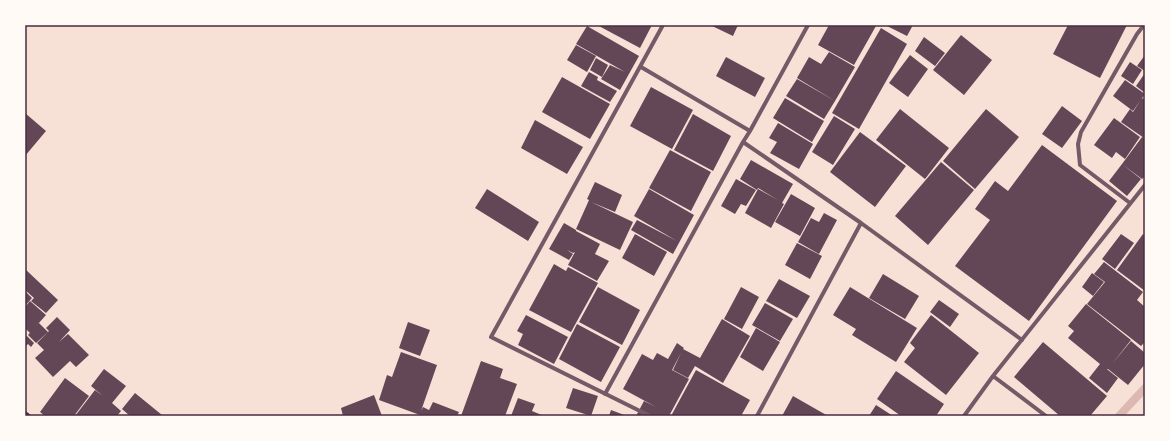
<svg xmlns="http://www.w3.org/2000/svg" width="1170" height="441" font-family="'Golos Text',sans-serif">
<rect width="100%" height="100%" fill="#f7e1d7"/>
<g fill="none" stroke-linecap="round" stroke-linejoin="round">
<path stroke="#dcb8b0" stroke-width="8" d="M1119 416 1145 388"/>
</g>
<path fill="#644757" d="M597 25H652L640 48Z
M710 25H738L733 36Z
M829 25H875L876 26 854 65 818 45Z
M885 25H913L907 36Z
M1068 25H1127L1100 78 1053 54Z
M587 26 639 56 620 90 601 79 610 65 625 72 576 44Z
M881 28 907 44 859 129 832 113Z
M961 35 992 60 964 95 933 70Z
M924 37 945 53 935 66 915 51Z
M576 45 596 56 587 72 567 60Z
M829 52 855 67 835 101 797 78 809 57 821 64Z
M910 55 928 69 908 97 889 83Z
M1145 55V71L1137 66Z
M726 57 765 78 755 97 716 76Z
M596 58 608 65 602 77 590 70Z
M1130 62 1142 70 1133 84 1121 76Z
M589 72 598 77 597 80 617 91 610 102 581 86Z
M1145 73V93L1136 86Z
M562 77 610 104 590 139 542 112Z
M797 79 835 101 824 119 786 96Z
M1125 80 1145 94 1133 111 1113 96Z
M651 87 693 110 672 149 630 126Z
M785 98 824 121 812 142 773 118Z
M1142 98 1145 100V176L1142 179 1122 164 1142 137 1144 138 1121 122 1130 109 1133 112Z
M1062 106 1082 121 1062 148 1042 134Z
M900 109 949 148 925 179 876 140Z
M986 109 1019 137 975 189 943 161Z
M25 113 46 131 25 156Z
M693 114 731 136 713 171 674 150Z
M834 116 855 129 833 165 812 152Z
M1114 118 1140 137 1125 159 1116 152 1112 158 1094 145Z
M535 120 583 147 567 174 521 148Z
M778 123 813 144 799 169 770 153 777 142 769 138Z
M860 132 906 166 875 207 830 172Z
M1042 145 1117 201 1029 321 955 266 990 220 975 209 995 181 1008 191Z
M670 150 711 172 691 211 649 188Z
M751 160 793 184 782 203 784 204 771 228 745 213 758 189 778 200 758 188 757 190 740 179Z
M941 162 974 190 928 245 895 216Z
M1122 164 1141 179 1127 196 1109 181Z
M736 179 756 190 746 206 741 204 735 214 721 206Z
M595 182 622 195 615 212 591 202 633 222 620 250 576 229 589 200 587 199Z
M487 189 539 222 528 241 475 208Z
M649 189 694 215 673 254 631 230 637 220 677 241 634 216Z
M791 194 815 208 800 236 775 222Z
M824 213 837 220 819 254 798 242 811 218 819 222Z
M564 223 576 230V231L600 244 595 254 609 261 597 281 568 265 575 252 573 253 567 250 573 254 569 260 549 249Z
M635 234 667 252 654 276 622 258Z
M1121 234 1134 243 1115 269 1102 259Z
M1143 234 1145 236V291L1117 270Z
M797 243 822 256 810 279 785 265Z
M1104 262 1143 292 1137 300 1145 307V342L1141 346 1087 304 1105 282 1094 274Z
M554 264 566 271 568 267 598 283 571 332 529 310Z
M25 269 58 300 46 313 31 301 34 298 25 290Z
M1092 273 1104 282 1093 296 1082 287Z
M883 274 919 296 905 319 869 298Z
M779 279 810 296 797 318 766 301Z
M598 287 640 310 622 345 579 322Z
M741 287 759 297 742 329 724 319Z
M850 287 917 328 896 362 852 335 856 329 833 315Z
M25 291 32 298 25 306Z
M939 300 959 314 950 327 930 312Z
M30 301 46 315 30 333 25 328V307Z
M765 303 793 319 780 341 752 325Z
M1086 304 1131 340 1112 364 1131 341 1145 353V364L1128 385 1108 369 1107 370H1108L1118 378 1107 393 1089 378 1100 364 1068 338 1074 331 1068 326Z
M526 315 568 337 554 364 518 345 523 334 517 331Z
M931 315 979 353 946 395 904 362 915 348 910 343Z
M57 317 70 330 59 342 68 334 89 355 76 367 70 361 53 377 35 358 44 350 37 343 49 331 46 328Z
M722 319 750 336 723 383 695 366 688 378 673 370 681 353 671 372 672 370 689 379 669 416H636L644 401 656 407 623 389 642 354 653 360 657 353 668 359 677 343 684 348 683 349 700 358Z
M408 322 430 330 420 356 399 348Z
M39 323 48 332 36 343 28 335Z
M577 324 620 347 601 382 559 359Z
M756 328 780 342 763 371 740 357Z
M27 336 34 343 31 347 28 344 25 347V338Z
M1043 342 1107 396 1090 416H1060L1014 377Z
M401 352 437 365 421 411 423 407 429 410 433 402 459 412 457 416H419L420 415 379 400 387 375 392 377Z
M481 361 503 369 500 378 517 384 505 416H461Z
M104 369 126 386 112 403 121 411 117 416H75L95 390 103 396 91 386Z
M696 370 750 400 741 416H671Z
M896 371 944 404 936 416H901L877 399Z
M65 378 89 396 74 416H45L40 412Z
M573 388 598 396 591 416 566 408Z
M135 393 162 415 161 416H130L122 409Z
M374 395 382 416H343L341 408Z
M793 396 828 416H782Z
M518 398 535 404 532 411 544 416H511Z
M876 405 893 416H869Z
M611 410 627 416H609Z"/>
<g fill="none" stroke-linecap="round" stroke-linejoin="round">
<path stroke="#4a2c40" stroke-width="2.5" d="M25 412 30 416"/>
<path stroke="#755966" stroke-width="4" d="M641 67 750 131
M743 142 861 223 1022 340
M1130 203 1080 165 1078 144 1081 132 1137 34 1144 25
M993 376 1046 416
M605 394 743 142 750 131 808 25
M650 416 491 337 663 25
M757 416 861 223
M964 416 993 376 1145 185"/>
</g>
<rect width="1170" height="441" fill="none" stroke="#fffaf5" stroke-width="52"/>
<rect x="26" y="26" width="1118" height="389" fill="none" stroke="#4a2c40" stroke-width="1.5"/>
</svg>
